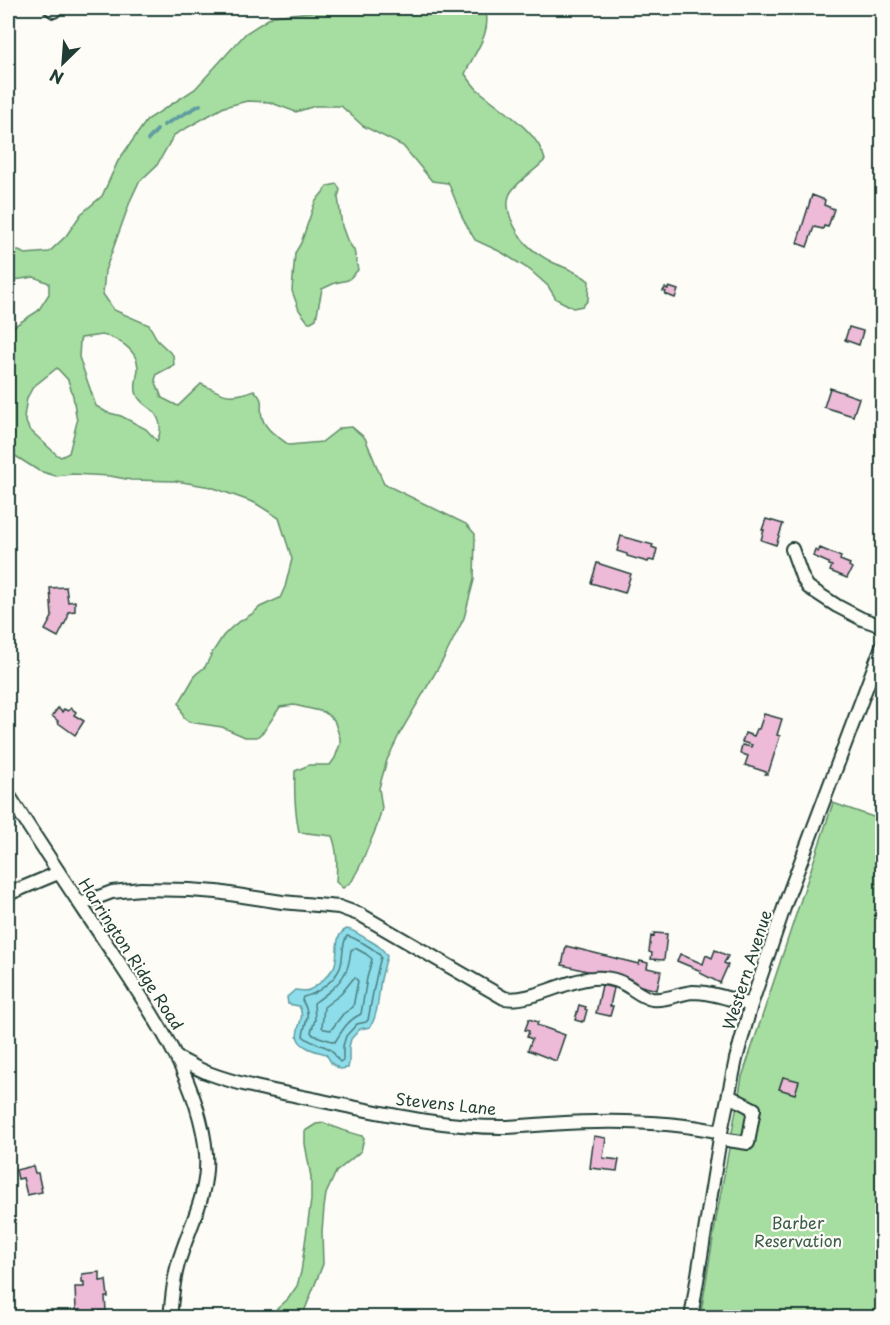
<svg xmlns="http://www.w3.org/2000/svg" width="890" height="1325" font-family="'Playpen Sans',sans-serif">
<rect width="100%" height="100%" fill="#fdfcf7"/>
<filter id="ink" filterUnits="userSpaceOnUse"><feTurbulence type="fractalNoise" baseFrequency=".0167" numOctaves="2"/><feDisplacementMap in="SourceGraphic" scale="12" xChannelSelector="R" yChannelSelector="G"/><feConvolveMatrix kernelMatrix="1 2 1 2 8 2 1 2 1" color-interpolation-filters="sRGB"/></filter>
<g filter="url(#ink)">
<path fill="#a6dda0" stroke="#628d6a" stroke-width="1.5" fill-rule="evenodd" d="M324 8H485C493 33 474 52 465 74 469 79 473 85 477 89 499 108 539 131 545 160 535 171 519 180 511 192 506 200 508 211 511 219 520 241 531 251 552 262 565 268 579 272 589 281L588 300 583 306 573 308 566 304 556 299 548 286 530 270 501 252 475 240 463 219 448 182 447 183 432 181 403 146 363 126 341 106H315L296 112 269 102 247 101 224 107 174 135 157 165 139 182 131 199 105 271 103 294 114 310 149 325 158 341 173 355 174 365 157 374 155 380 162 398 178 406 201 384C225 395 228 400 254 390 266 403 259 402 262 417 265 430 279 437 289 445L322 442 340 428 352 427 365 438 384 484 466 524 475 534 474 580 464 618 444 658 400 733 387 760 379 788 382 808 377 826 361 864 352 881 343 888 336 882C337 866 338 851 332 836L299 832C295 812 294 791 295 771L309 765H330L335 758 340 744V738L334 720 324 712 294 705 280 707 264 731 257 737H245L222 727 189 722 184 718 179 703 196 674 205 667 212 653 223 636 234 625 252 614 260 607 280 598 285 587 292 559 279 518 255 503 211 487 176 481 131 480 110 476 72 474 56 476 39 471 17 457 8 453V330L38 311 49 294V283L34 277 8 281V246L25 254 49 252 66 236 81 214 102 196 118 161 147 120 195 89 246 33 273 16 319 11ZM102 335C117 338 137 349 138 367 138 377 133 386 137 395 140 403 148 406 153 411 161 420 162 431 157 441L146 429 121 416 106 412 96 406 79 357 80 341 81 338ZM57 368 68 380 73 396 77 422 69 453 61 457 57 455 29 429 24 417 27 398 33 387Z
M337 184 340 190 338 197 342 226 347 240 354 250 358 270 348 280 335 283 322 289 316 319 311 322H308L299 310 292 291 295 253 301 243 315 202 328 186Z
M833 803 882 820V1317L700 1318 717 1214 742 1077Z
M324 1123 342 1130 362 1136 364 1138 361 1151 336 1172 326 1194 324 1208 322 1231 323 1264 302 1317H268L288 1299 297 1286 301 1272 311 1200V1177L305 1144V1131L316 1124Z"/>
<path fill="#8dddea" stroke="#619da1" stroke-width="1.5" d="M347 929C354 930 356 933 362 936 371 942 381 945 387 956 385 963 383 971 381 979 378 995 379 1013 370 1027L360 1029 351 1039 349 1047V1063L348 1068 340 1069 332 1064 326 1054C320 1052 313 1051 308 1048 284 1036 309 1022 299 1006L288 1004 287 997 295 990C300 990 305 992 309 990 318 986 329 975 334 967 340 955 332 935 347 929Z"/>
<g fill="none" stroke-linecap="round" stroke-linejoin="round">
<path stroke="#4b7d7d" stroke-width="1.5" d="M347 936C354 937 377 950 381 957 375 978 372 999 368 1020L366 1022 357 1024 346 1036 343 1046V1060L340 1062C336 1059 335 1053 331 1050 324 1044 312 1045 303 1036 305 1019 312 1017 302 1000L303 997C316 995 335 980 340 968 344 958 341 944 347 936Z
M355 948 366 954 372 959 367 978 361 1014C347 1021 343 1029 335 1042L313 1035 311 1032 315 1020 314 1003C325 995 338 986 345 973 349 967 350 957 351 950Z
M355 978 358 981 353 1007 343 1014 331 1030 324 1029 322 1027 324 1007 341 994 353 979Z"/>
<path stroke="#619da1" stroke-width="4" d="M164 125 200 105
M148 140 157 130"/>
</g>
<path fill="#edbad8" stroke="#1f3d34" stroke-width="1.5" d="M812 195 825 200 824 205 834 209 828 227 824 226 823 229 814 227 807 247 797 243Z
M669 287 678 290 675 298 665 294 666 292 663 291 665 288 668 289Z
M849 327 863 331 859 345 845 340Z
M830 388 859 398 853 416 824 407Z
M766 519 783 524 776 545 761 540 764 530H762Z
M621 536 653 545 652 547 657 549 654 561 649 560 648 562 627 556V554L617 551Z
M820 548 841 557 840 560 850 564 849 566 852 568 847 578 830 571 832 566 829 565V563L813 556 815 550 818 552Z
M597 563 631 574 625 593 591 583Z
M66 587 68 602 75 601V611L68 612V617L58 637 45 630 52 617 50 588Z
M58 708 62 712 64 709 68 711 71 708 76 712 74 715 84 721 75 735 57 722 58 721 52 716Z
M764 714 782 719 777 735 780 736 768 774H765L766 772 745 765 748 756 740 753 742 745 751 747 752 745 742 742 745 733 754 736 757 729H759Z
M654 933 667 934 664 960 651 959 652 953 649 952 651 936 654 937Z
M566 946 639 964 640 961 648 963 647 968 661 971 657 990 633 984V982L562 965Z
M715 950 728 956 724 963 728 965 720 983 700 973 701 971 677 961 680 954 703 964 706 955 712 958Z
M602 985 614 988 610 1006H613L610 1016 596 1013Z
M579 1005 586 1007 585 1009 587 1010 584 1021H582V1022L575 1020Z
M529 1019 538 1022 537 1025 565 1035 556 1061 528 1050 532 1039 527 1037 529 1031 525 1030Z
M783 1077 799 1081 795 1094 779 1089Z
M594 1136 606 1138 603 1158 619 1160 617 1171 590 1168Z
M33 1166 35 1173H38L42 1192 27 1195 23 1178 18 1179 16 1170Z
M100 1272V1281L106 1280 108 1297H105L106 1311H100V1318H75V1310H76L75 1287H84V1282H82V1274Z"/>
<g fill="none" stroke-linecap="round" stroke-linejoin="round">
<defs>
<path id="minor" d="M50 8 54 11
M792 549 802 577 808 587 837 606 862 619 882 626
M8 794C40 845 74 895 108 946 148 1007 200 1079 206 1154 209 1195 189 1226 178 1264 173 1281 172 1299 170 1318
M8 894 58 873
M80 904 112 892 141 889 189 890 217 892 282 902 339 907 361 915 504 998C530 1003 565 980 593 978 603 977 616 979 624 984 634 989 641 997 652 999 667 1001 679 993 693 992 712 992 733 1000 751 1005
M176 1057C186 1062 197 1069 208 1073 248 1088 291 1094 332 1103 390 1115 449 1128 508 1127 522 1126 535 1125 549 1124 607 1120 665 1120 721 1132
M721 1139 748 1143 754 1109 729 1096
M691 1318 721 1132 736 1059 751 1005 789 893 882 646"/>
</defs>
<use href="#minor" stroke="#1f3d34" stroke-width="16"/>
<use href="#minor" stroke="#fdfcf7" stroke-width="12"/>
</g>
</g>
<g text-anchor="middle" stroke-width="4.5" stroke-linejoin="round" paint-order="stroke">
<g font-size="16" fill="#1f3d34" stroke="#fdfcf7">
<text transform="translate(131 954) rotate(57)" y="6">Harrington Ridge Road</text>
<text transform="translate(747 970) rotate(-72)" y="6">Western Avenue</text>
<text transform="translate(446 1104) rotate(6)" y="6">Stevens Lane</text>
</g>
<g font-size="16" fill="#3a5d4a" stroke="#fdfcf7">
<text x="798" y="1229">Barber<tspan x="798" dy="18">Reservation</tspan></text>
</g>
</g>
<rect width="890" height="1325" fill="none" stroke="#fdfcf7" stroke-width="30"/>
<rect x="15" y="15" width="860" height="1295" fill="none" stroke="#1f3d34" stroke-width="2" filter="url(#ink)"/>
<g transform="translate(63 63) rotate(205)" stroke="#fdfcf7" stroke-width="4.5" paint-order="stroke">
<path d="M0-4.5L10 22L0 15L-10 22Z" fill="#1f3d34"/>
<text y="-9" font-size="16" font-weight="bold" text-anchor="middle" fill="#1f3d34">N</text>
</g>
</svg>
